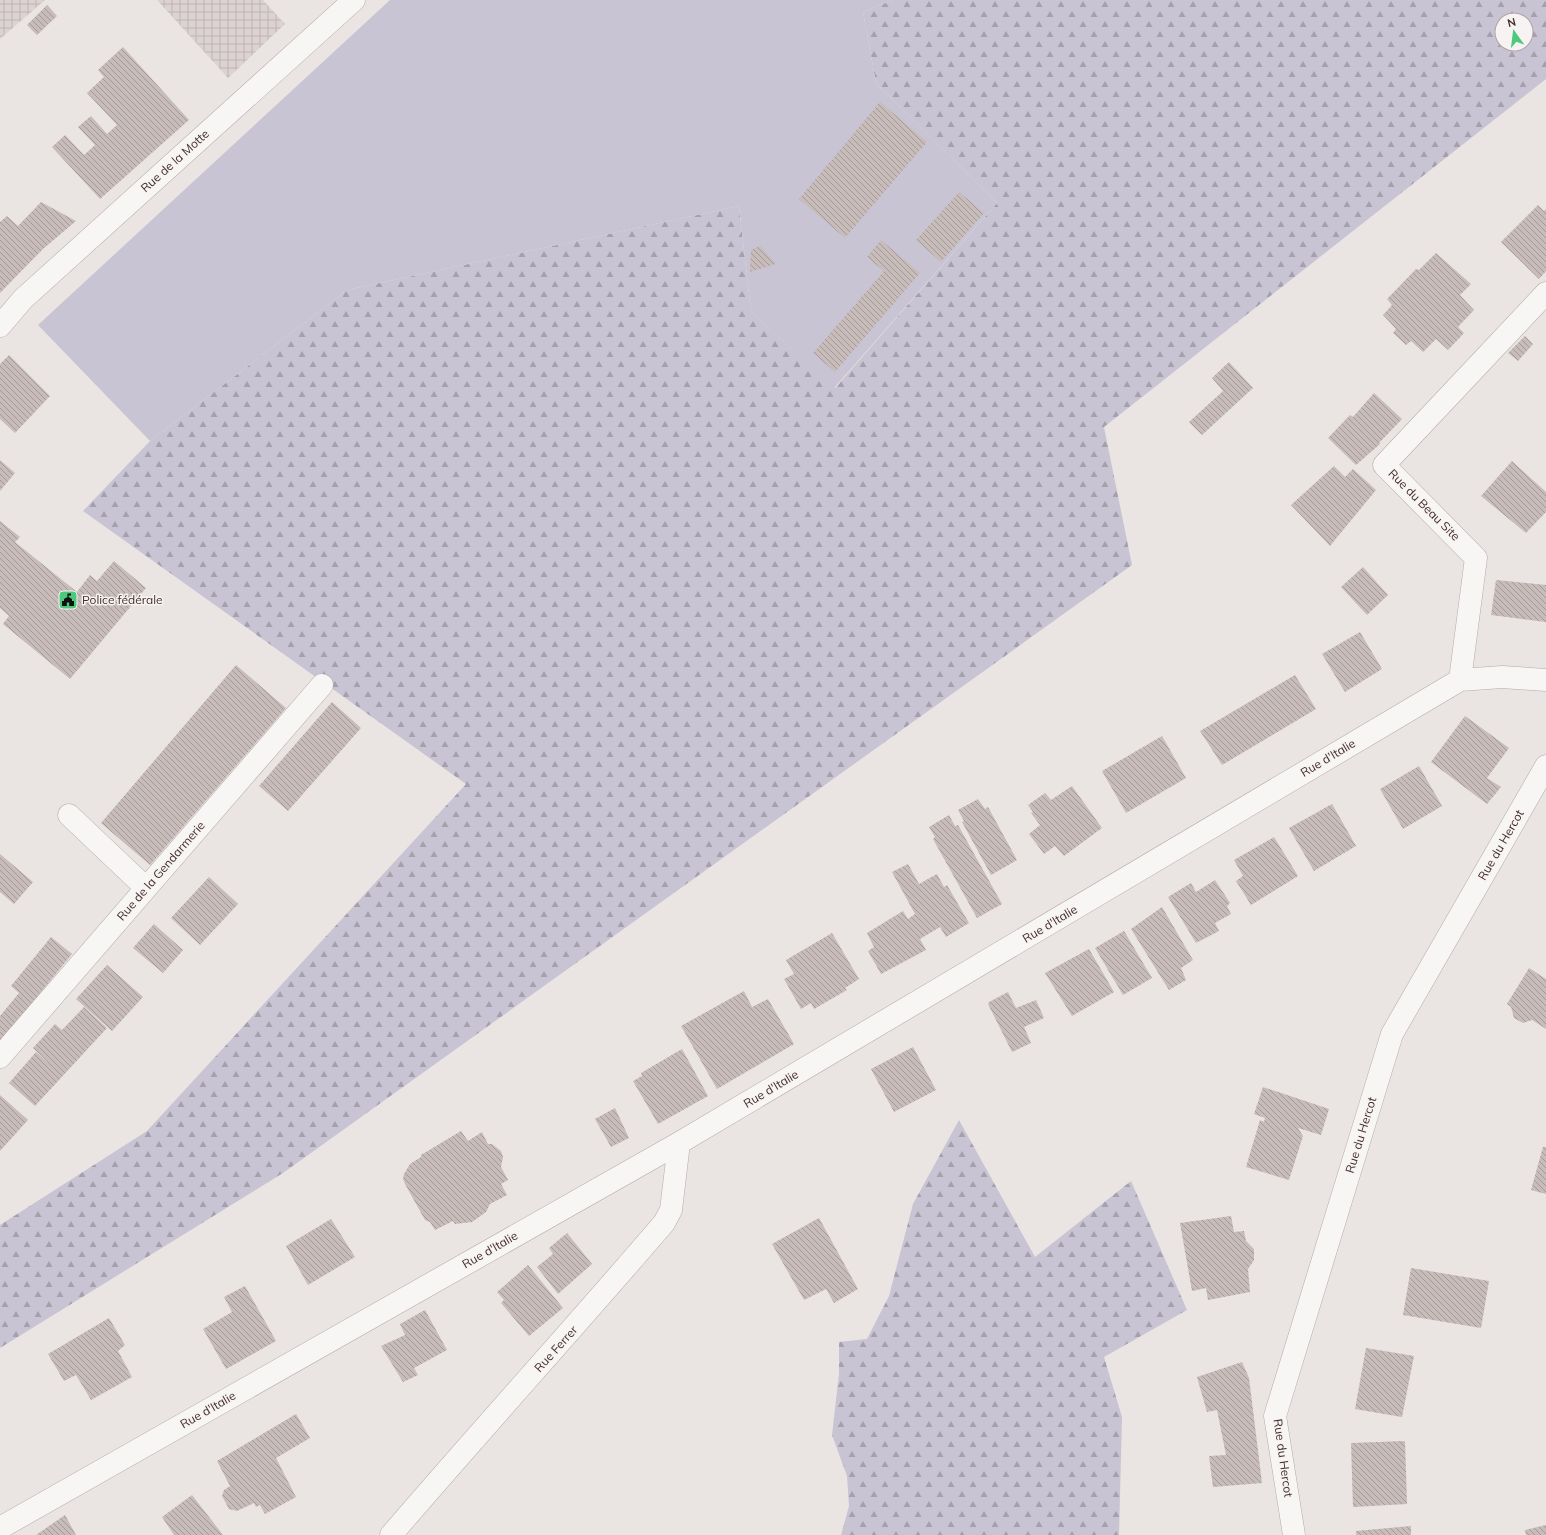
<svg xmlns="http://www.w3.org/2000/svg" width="1546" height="1535" font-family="Mulish,sans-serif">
<defs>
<pattern id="industrial-grid" width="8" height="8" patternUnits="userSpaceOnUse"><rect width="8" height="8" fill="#dcd2d1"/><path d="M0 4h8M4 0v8" fill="none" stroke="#beb5b4"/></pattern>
<pattern id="forest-firs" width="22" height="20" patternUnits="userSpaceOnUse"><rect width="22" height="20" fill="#c8c4d4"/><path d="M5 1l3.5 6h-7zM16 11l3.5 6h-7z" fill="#a4a0ac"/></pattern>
<pattern id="building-back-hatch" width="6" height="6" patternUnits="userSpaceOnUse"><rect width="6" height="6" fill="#c7bcba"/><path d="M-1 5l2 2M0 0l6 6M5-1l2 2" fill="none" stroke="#a39997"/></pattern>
</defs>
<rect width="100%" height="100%" fill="#eae4e2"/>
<path fill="url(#industrial-grid)" d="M0 0H45L0 39Z
M157 0H263L285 24 228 78Z"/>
<path fill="url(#forest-firs)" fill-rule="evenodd" d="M893 0H1546V79L1104 427 1132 565 283 1173 0 1348V1225L147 1131 466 784 83 511 150 441 347 290 739 206 751 312 835 388 997 203 876 83 863 12ZM1502 20H1526V44H1502Z
M959 1120 1035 1257 1131 1181 1187 1310 1104 1357 1122 1417 1119 1535H841L849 1506 847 1476 832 1435 839 1374V1342L867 1339 889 1296 913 1204Z"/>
<path fill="#c8c4d4" d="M390 0H893L863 12 876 83 997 203 834 388 751 312 739 206 347 290 150 441 38 325Z"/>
<path fill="url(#building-back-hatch)" d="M47 5 57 16 37 35 27 25Z
M123 47 189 120 100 199 52 147 65 135 84 155 95 145 78 127 91 116 107 134 117 125 87 93 104 77 98 70Z
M880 102 927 142 845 238 799 199Z
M959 192 984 213 941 262 916 240Z
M41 202 76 221 43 249 0 293V222L7 216 18 226Z
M1538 205 1544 211 1546 209V271L1539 279 1501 242Z
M881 240 920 273 835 372 813 353 884 271 867 257Z
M760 246 776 264 750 272 751 250Z
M1436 253 1471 284 1460 295 1474 310 1458 327 1464 333 1448 350 1436 339 1423 352 1411 341 1406 345 1393 333 1396 329 1383 315 1392 305 1387 299 1416 269 1419 270Z
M1525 336 1533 344 1518 361 1508 353Z
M9 355 50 396 15 433 0 419V364Z
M1229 362 1253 388 1202 435 1189 422 1223 391 1212 378Z
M1374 393 1402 419 1379 443 1380 444 1356 465 1328 438 1350 415 1353 417Z
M0 460 15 473 0 491Z
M1512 461 1546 492V512L1526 533 1481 496Z
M1334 466 1345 477 1353 469 1376 490 1330 546 1291 505Z
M0 521 20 537 15 542 77 592 90 575 97 581 114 561 146 588 70 679 3 624 9 616 0 608Z
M1363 567 1388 595 1367 615 1341 587Z
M1496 580 1546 585V622L1491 615Z
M1360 632 1382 669 1345 692 1322 654Z
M236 665 286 708 150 865 101 823Z
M1295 675 1316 709 1222 765 1200 731Z
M332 702 361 728 288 811 259 786Z
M1465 716 1509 748 1487 778 1501 787 1487 804 1431 762Z
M1162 736 1186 778 1126 813 1102 771Z
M1419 766 1442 806 1403 829 1380 789Z
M1072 786 1102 828 1064 856 1055 846 1044 854 1029 834 1040 825 1031 813 1033 812 1028 805 1045 793 1051 800Z
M978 799 985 809 988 807 1017 860 991 875 962 822 964 821 958 810Z
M1332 804 1356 846 1314 871 1289 828Z
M949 815 955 826 958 825 1002 904 977 918 933 839 935 837 929 827Z
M1274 837 1298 876 1251 905 1236 881 1243 876 1234 860Z
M0 854 33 882 14 904 0 892Z
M908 864 919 884 937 874 944 887 947 885 969 923 946 937 940 927 920 939 926 950 881 974 868 951 874 947 867 933 903 911 908 919 915 914 892 872Z
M209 877 238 904 200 945 171 918Z
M1215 880 1230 903 1227 906 1231 914 1215 923 1219 931 1196 943 1168 897 1191 883 1196 892Z
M1162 907 1193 960 1181 968 1186 980 1169 990 1131 929Z
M154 924 183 950 163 973 133 948Z
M1124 931 1152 978 1123 995 1095 948Z
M832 933 859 979 845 988 847 990 814 1009 811 1003 801 1009 784 979 794 974 786 960Z
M51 937 72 954 0 1042V1016L19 993 11 986Z
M1089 949 1114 992 1072 1016 1045 973Z
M107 965 143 997 112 1031 76 999Z
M1529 968 1546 979V1029L1532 1020 1523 1023 1514 1018 1511 1007 1507 1004Z
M744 991 752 1007 768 999 794 1044 717 1089 681 1026Z
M1008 992 1016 1008 1036 1000 1044 1018 1024 1027 1031 1043 1012 1052 988 1004 989 1002Z
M84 1007 107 1028 35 1106 9 1083 36 1052 50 1064 33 1048 55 1024 62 1030Z
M913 1047 936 1090 894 1112 871 1069Z
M682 1049 708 1096 658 1124 633 1081 642 1076 641 1073Z
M1263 1087 1329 1109 1321 1135 1298 1128 1303 1136 1289 1180 1246 1167 1260 1120 1264 1122 1265 1118 1254 1114Z
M0 1095 28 1120 0 1151Z
M615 1108 629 1138 611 1147 595 1119Z
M461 1131 468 1141 482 1132 488 1144H492L501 1151 503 1157 501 1167 508 1180 501 1184 507 1195 490 1204 486 1212 472 1222 455 1224 453 1221 435 1230 430 1222 425 1220 405 1184 403 1179 404 1174 410 1164 421 1157V1155Z
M1543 1147H1546V1194L1531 1190Z
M1231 1216 1234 1232 1244 1231 1246 1241 1254 1249V1260L1248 1269 1250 1292 1208 1300 1206 1288 1192 1291 1180 1223Z
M819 1218 858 1289 834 1303 826 1289 804 1300 772 1244Z
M331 1219 355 1257 308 1285 286 1246Z
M567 1233 592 1264 558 1294 537 1267 553 1254 549 1248Z
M528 1265 563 1308 529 1336 501 1303 504 1300 497 1292Z
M1411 1268 1489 1281 1481 1328 1403 1315Z
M245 1286 276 1341 226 1369 203 1329 232 1312 224 1297Z
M425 1310 447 1350 414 1368 418 1375 403 1382 381 1346 405 1335 400 1324Z
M109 1318 125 1345 118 1351 132 1377 91 1400 76 1375 64 1381 48 1354Z
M1366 1348 1414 1356 1402 1417 1355 1409Z
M1242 1362 1249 1378 1262 1483 1213 1487 1209 1456 1226 1455 1217 1410 1207 1412 1197 1377Z
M296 1414 310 1438 276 1458 296 1497 265 1514 260 1505 256 1507 254 1503 237 1511 229 1509 222 1496 224 1490 230 1486 217 1461Z
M1405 1441 1407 1504 1353 1507 1351 1443Z
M192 1495 223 1535H174L162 1517Z
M65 1515 76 1535H36Z
M1546 1525V1535H1526L1525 1530Z
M1411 1526V1535H1356V1531Z"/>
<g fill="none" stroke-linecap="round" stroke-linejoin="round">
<defs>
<path id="minor" d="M0 326 23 299 354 0
M1460 680 1476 558 1384 465 1546 293
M69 815 146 888
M0 1057 322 685
M0 1528 679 1143 1460 680 1502 677 1546 680
M391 1535C481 1430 574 1328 664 1223L671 1210 679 1143
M1294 1535 1275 1416 1392 1034 1546 766"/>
</defs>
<use href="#minor" stroke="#b4aaa7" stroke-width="23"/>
<use href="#minor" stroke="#f8f6f5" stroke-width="22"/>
</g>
<defs>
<symbol id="civic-square" viewBox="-11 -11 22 22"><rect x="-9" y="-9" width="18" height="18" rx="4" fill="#4dc97e" stroke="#f7f3f2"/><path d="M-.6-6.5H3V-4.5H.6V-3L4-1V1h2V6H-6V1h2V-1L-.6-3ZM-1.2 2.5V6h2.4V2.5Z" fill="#111"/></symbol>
</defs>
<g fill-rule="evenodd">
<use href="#civic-square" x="57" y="589" width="22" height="22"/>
</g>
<g text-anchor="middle" stroke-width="3" stroke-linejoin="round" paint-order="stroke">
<g font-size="12" fill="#422f2b" stroke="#f7f3f2">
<text transform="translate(175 161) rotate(-42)" y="4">Rue de la Motte</text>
<text transform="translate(1424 505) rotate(45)" y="4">Rue du Beau Site</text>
<text transform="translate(1328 758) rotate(-31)" y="4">Rue d'Italie</text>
<text transform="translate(1501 845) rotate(-60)" y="4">Rue du Hercot</text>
<text transform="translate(161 871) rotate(-49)" y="4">Rue de la Gendarmerie</text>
<text transform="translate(1050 924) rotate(-31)" y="4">Rue d'Italie</text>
<text transform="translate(771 1089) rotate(-31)" y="4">Rue d'Italie</text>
<text transform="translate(1361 1135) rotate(-73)" y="4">Rue du Hercot</text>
<text transform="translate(490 1250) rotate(-30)" y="4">Rue d'Italie</text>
<text transform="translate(556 1349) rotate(-48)" y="4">Rue Ferrer</text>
<text transform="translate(208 1410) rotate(-30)" y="4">Rue d'Italie</text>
<text transform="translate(1283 1458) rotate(82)" y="4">Rue du Hercot</text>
</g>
<g font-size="12" fill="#422f2b" stroke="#f7f3f2" text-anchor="start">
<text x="82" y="604">Police fédérale</text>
</g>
</g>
<g transform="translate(1514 32) rotate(346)"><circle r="19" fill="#f7f3f2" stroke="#afa5a2"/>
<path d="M0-3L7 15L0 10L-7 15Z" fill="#4dc97e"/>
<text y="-6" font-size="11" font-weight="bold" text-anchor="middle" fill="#422f2b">N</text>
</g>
</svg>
